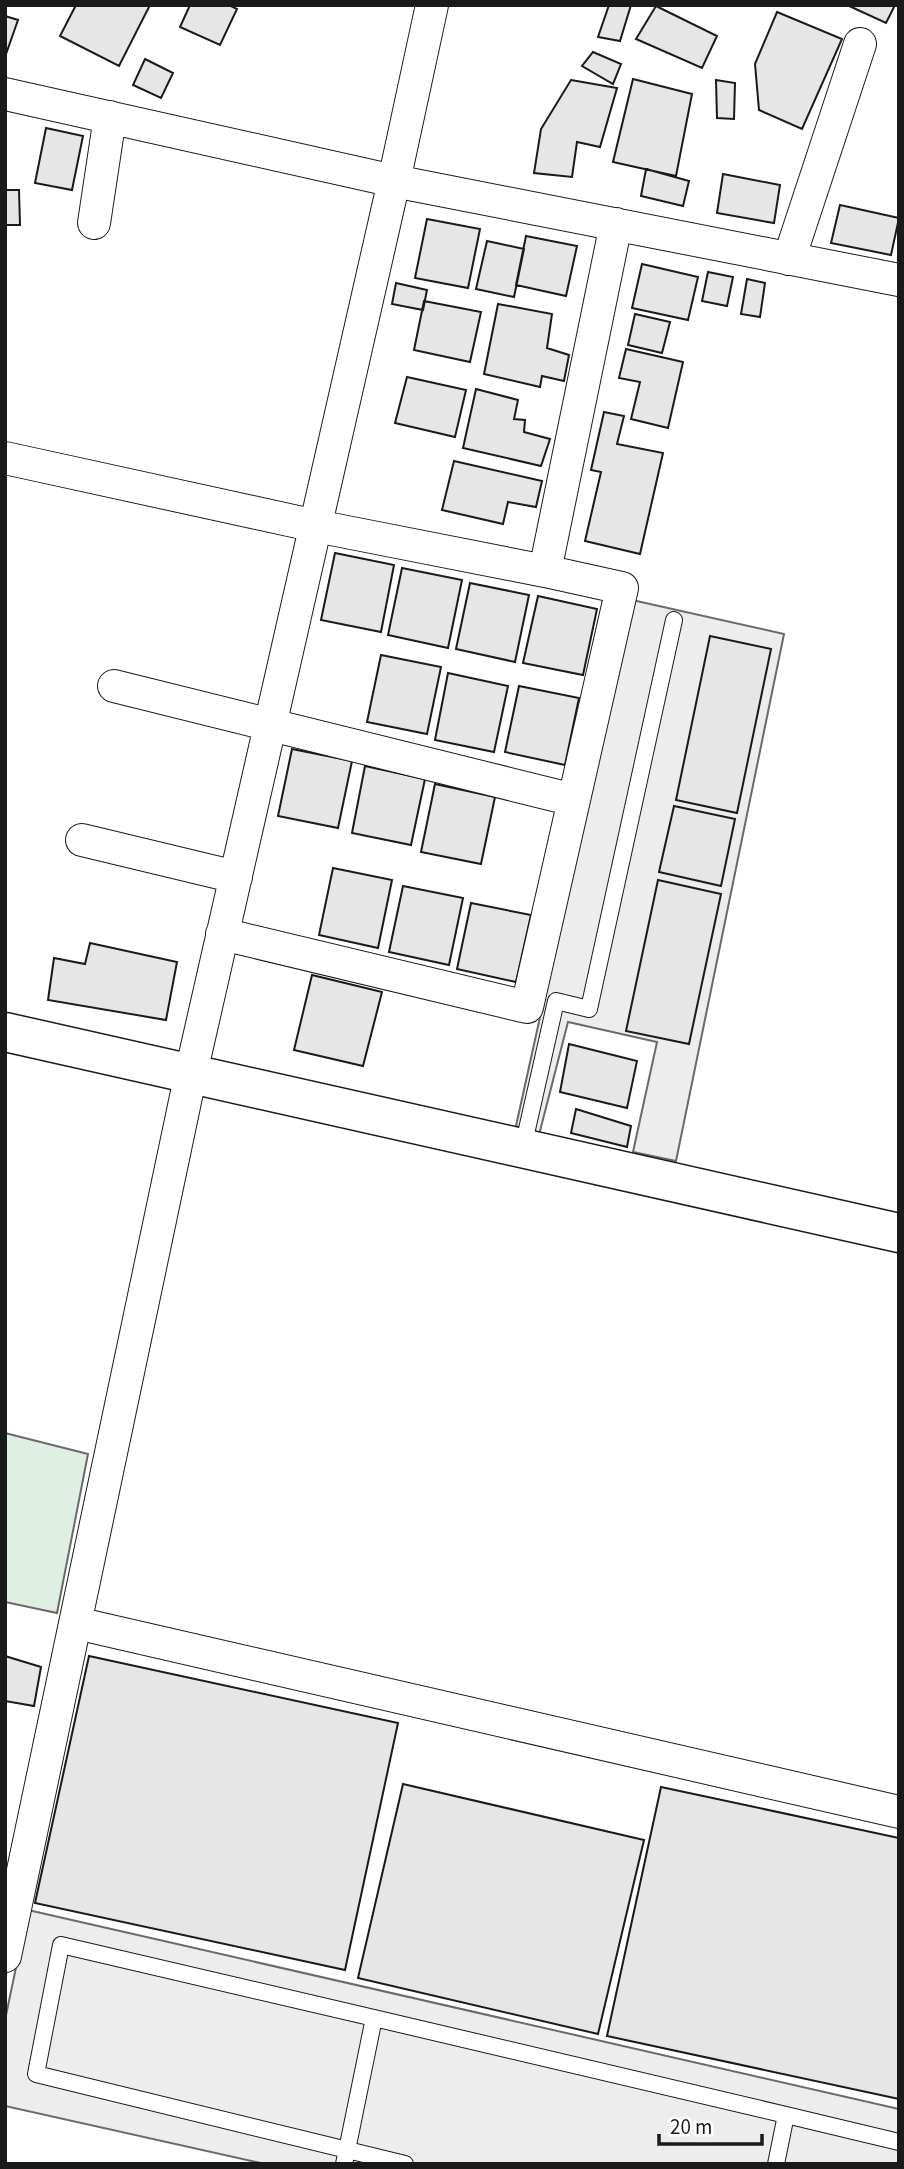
<svg xmlns="http://www.w3.org/2000/svg" width="904" height="2169" font-family="'Source Sans 3',sans-serif">
<rect width="100%" height="100%" fill="#fff"/>
<path fill="#e0efe3" stroke="#6a6a6a" stroke-width="2" d="M5 1433 88 1454 57 1613 5 1602Z"/>
<path fill="#ededed" stroke="#6a6a6a" stroke-width="2" d="M632 600 784 634 676 1161 633 1152 657 1042 568 1022 539 1135 516 1126Z
M28 1910 899 2109V2164H265L5 2106V2020Z"/>
<path fill="#e6e6e6" stroke="#1a1a1a" stroke-width="2" d="M76 5H150L119 66 60 36Z
M190 5H229L237 9 220 45 180 27Z
M609 5H631L620 41 598 37Z
M847 5H895L886 23Z
M656 6 717 36 702 68 636 39Z
M777 12 842 39 802 129 759 110 755 64Z
M5 16 18 20 5 57Z
M593 52 621 64 613 84 582 66Z
M145 59 173 73 161 98 133 85Z
M633 79 692 94 676 176 613 162Z
M571 80 617 88 600 147 577 142 572 177 534 173 541 129Z
M716 80 735 83 734 119 717 118Z
M46 128 83 136 72 190 35 183Z
M646 169 689 181 683 206 641 196Z
M723 174 780 185 774 223 717 213Z
M5 190H19L20 225H5Z
M840 205 899 218 891 255 831 243Z
M427 219 480 229 468 288 415 278Z
M526 236 577 246 566 296 516 285Z
M487 241 524 249 514 297 476 289Z
M642 264 698 277 688 320 632 308Z
M708 272 733 277 727 306 702 301Z
M747 279 765 283 760 317 741 314Z
M396 283 427 290 423 310 392 304Z
M424 301 481 312 470 362 414 350Z
M498 304 552 314 547 348 569 355 564 381 542 376 540 387 484 374Z
M635 314 670 322 662 353 628 345Z
M626 349 683 362 668 428 631 419 640 382 619 378Z
M407 377 466 390 455 437 395 423Z
M476 389 518 400 514 419 525 420 524 432 550 439 541 466 463 448Z
M604 412 624 416 617 444 663 453 640 554 585 541 601 472 591 470Z
M454 461 542 481 536 507 508 502 503 524 442 510Z
M335 553 394 565 381 632 321 620Z
M402 568 462 580 448 648 388 635Z
M470 583 529 595 515 662 456 649Z
M538 596 597 609 583 675 523 663Z
M710 636 771 649 737 813 676 800Z
M381 655 441 667 427 734 367 722Z
M448 673 508 686 494 752 435 740Z
M519 686 579 698 565 765 505 752Z
M292 749 352 761 338 828 278 816Z
M365 766 425 779 411 845 352 833Z
M435 784 495 797 481 864 421 852Z
M674 806 735 819 721 886 659 872Z
M333 868 392 880 378 948 319 935Z
M658 880 721 894 689 1044 626 1031Z
M403 886 463 898 449 965 389 952Z
M471 903 531 915 516 982 457 969Z
M90 943 177 962 166 1020 48 1000 54 958 85 964Z
M312 975 382 992 363 1066 294 1050Z
M569 1044 637 1061 627 1108 560 1092Z
M576 1109 631 1126 627 1147 571 1133Z
M5 1656 41 1667 34 1706 5 1701Z
M89 1656 398 1723 345 1970 35 1903Z
M403 1784 644 1840 598 2034 358 1978Z
M661 1787 899 1838V2099L607 2036Z"/>
<g fill="none" stroke-linecap="round" stroke-linejoin="round">
<defs>
<path id="service" d="M523 1147 556 1001 589 1009 674 620
M374 2018 786 2115 776 2164
M786 2115 899 2142
M344 2164 347 2150 374 2018 61 1945 36 2074 405 2164"/>
<path id="minor" d="M5 94 394 181 899 280
M94 223 110 117
M789 259 860 44
M5 458 316 526 545 571 622 588 527 1007 222 934
M545 571 616 224
M114 686 574 800
M82 840 236 877
M76 1623 899 1812
M5 1956 191 1073 394 181 432 5"/>
<path id="tertiary" d="M5 1032 899 1233"/>
</defs>
<use href="#service" stroke="#1a1a1a" stroke-width="18"/>
<use href="#minor" stroke="#1a1a1a" stroke-width="34"/>
<use href="#tertiary" stroke="#1a1a1a" stroke-width="41"/>
<use href="#service" stroke="#fff" stroke-width="16"/>
<use href="#minor" stroke="#fff" stroke-width="32"/>
<use href="#tertiary" stroke="#fff" stroke-width="38"/>
</g>
<rect width="904" height="2169" fill="none" stroke="#1a1a1a" stroke-width="14"/>
<path d="M659 2134v10h103v-10" fill="none" stroke="#1a1a1a" stroke-width="3.5"/>
<text x="670" y="2134" font-size="21" fill="#1a1a1a" stroke="#ffffff" stroke-width="5" paint-order="stroke">20 m</text>
</svg>
